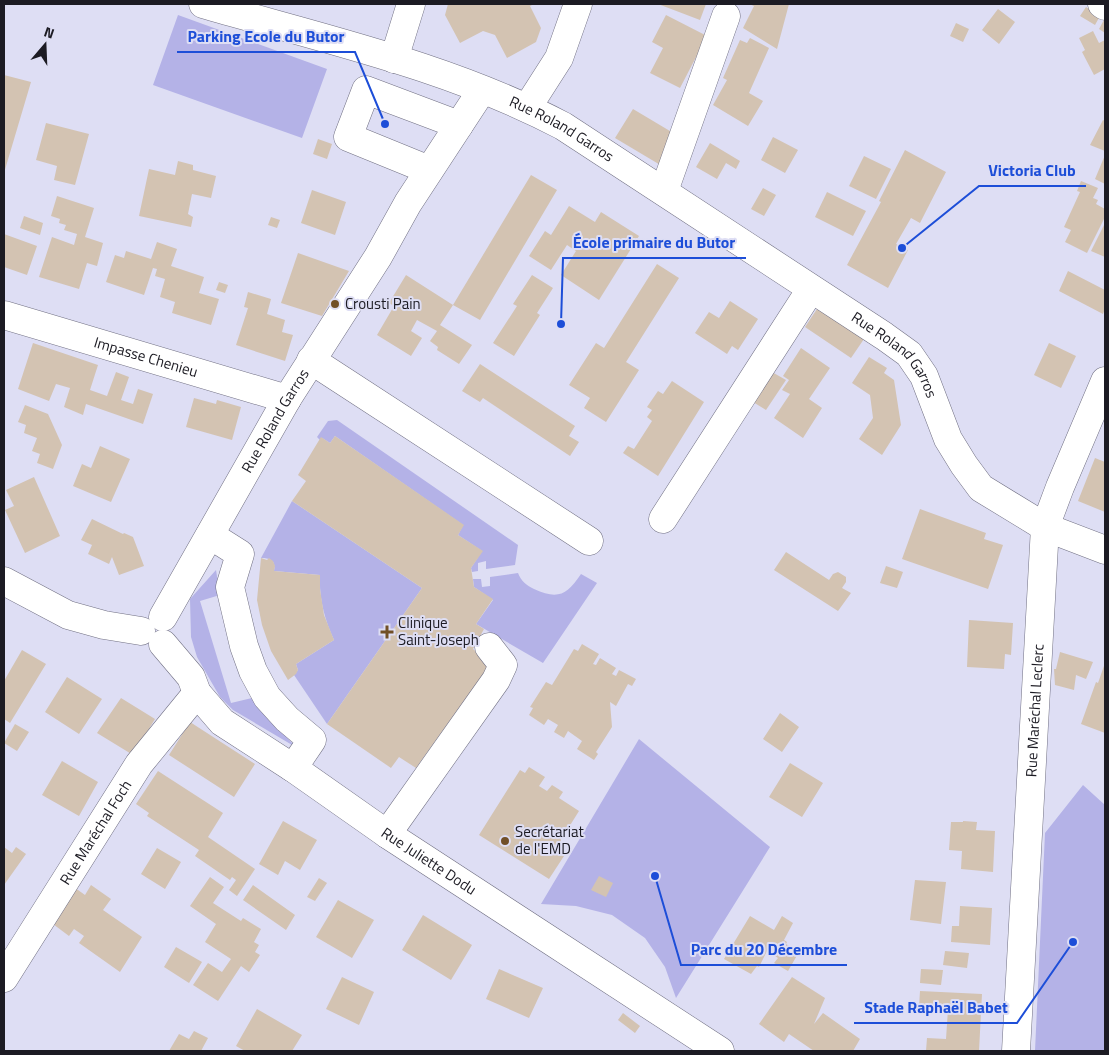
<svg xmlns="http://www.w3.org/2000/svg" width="1109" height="1055" font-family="'Titillium Web',sans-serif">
<rect width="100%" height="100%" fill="#dedef4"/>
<path fill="#b4b2e7" d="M178 15 327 69 302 138 153 85Z
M337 420 518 545 515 565 486 569V561L478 563V571L472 572 471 568 482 551 458 535 463 525 335 436 330 443 322 438 320 440 317 437 328 421Z
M292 501 422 588 327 724 294 675 298 670 296 664 334 640C324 618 319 598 320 575L274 571C276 561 271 558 261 558Z
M216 570 220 595 200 601 231 703 252 698 292 743 304 752 233 710 220 697 197 657 191 637 190 599Z
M518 573C521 581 526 585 534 589 558 600 567 595 581 574L597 583 543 663 476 624 493 600 474 587 473 579H481L482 587 490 586V577Z
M639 739 770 847 676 998 665 967 645 938 612 915 576 906 541 904Z
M1083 785 1105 805V1051H1035L1045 833Z"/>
<path fill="#d3c3b2" d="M448 4H534L530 6 541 28 536 42 507 58 495 35 483 31 460 43 445 15Z
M658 4H706L700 20Z
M749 4H789L777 49 743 28 754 6Z
M1086 7 1100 16 1095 25 1080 16Z
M998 9 1015 22 999 44 982 30Z
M666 15 707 36 680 88 650 73 663 48 652 42Z
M1105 18V33L1099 29Z
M956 23 969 29 963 42 950 36Z
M1093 31 1099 43 1105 40V69L1094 75 1082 52 1085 50 1079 38Z
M750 38 769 48 749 93 763 101 748 126 713 105 727 80 723 78 740 40 747 43Z
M4 75 31 82 4 173Z
M633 109 680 137 662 166 615 138Z
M1103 120 1105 121V151L1090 145Z
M46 123 89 134 75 185 54 180 57 166 36 160Z
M773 137 798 150 785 173 761 160Z
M318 139 332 144 327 159 313 154Z
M710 143 740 161 736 169 726 163 717 179 696 167Z
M905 150 946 172 920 223 911 218 896 244 908 250 888 288 847 265 881 202 879 201Z
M1105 155V184L1095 179Z
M864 156 891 169 876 199 849 186Z
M178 161 193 165V170L216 176 211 198 192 194 188 214 193 217 191 227 139 216 149 169 175 175Z
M531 175 557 190 480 320 453 305Z
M1081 181 1098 188 1093 198 1098 200 1096 204 1105 209V217L1087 253 1065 242 1071 230 1064 227 1080 192 1077 191Z
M763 188 776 195 764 216 751 209Z
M312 190 346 202 335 235 301 223Z
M827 192 866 211 853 236 815 217Z
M57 196 94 208 85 237 103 243 97 266 87 263 79 289 39 277 52 237 74 245 77 234 64 230 66 225 59 223 60 219 51 216Z
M569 206 595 222 601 212 639 236 599 300 561 275 576 251 567 245 551 270 529 256 545 231 551 235Z
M24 216 43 223 40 235 20 228Z
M271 217 280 220 277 228 268 225Z
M1105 223V257L1091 251Z
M4 234 37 246 27 275 4 267Z
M157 242 177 249 171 266 204 277 199 293 219 299 211 325 172 313 175 302 160 297 165 279 155 276 157 269 153 268 144 295 106 282 115 255 124 258 126 251 151 259Z
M298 253 349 271 322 316 281 303Z
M657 264 679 278 626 362 639 370 606 422 584 408 590 398 569 385 596 343 604 348Z
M1068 271 1105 290V309L1103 314 1059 291Z
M406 275 453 305 440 325 472 345 459 364 437 350 438 347 430 341 437 331 417 320 411 331 422 338 411 356 377 335 394 306 389 303Z
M532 275 553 288 537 313 540 315 514 356 493 343 517 306 513 304Z
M219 282 228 285 225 293 216 290Z
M248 292 271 299 267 314 285 320 282 332 293 335 285 361 236 345 248 308 244 307Z
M730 301 758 319 738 350 732 346 727 354 695 333 709 312 719 318Z
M817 309 864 339 851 358 805 327Z
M33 343 98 365 90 390 107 396 116 372 129 377 121 400 133 404 138 389 153 394 143 424 86 404 83 415 64 407 70 388 56 384 49 401 18 389Z
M1049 343 1076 356 1061 388 1034 375Z
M801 348 830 368 809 399 822 408 803 438 774 418 790 394 782 390 789 380 783 376Z
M869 357 887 368 884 373 894 380 901 425 882 455 859 439 873 418 870 395 852 383Z
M480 364 575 426 569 436 579 442 570 456 483 398 480 402 462 391Z
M772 372 786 380 766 410 753 402Z
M672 381 704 402 658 476 623 453 628 446 634 449 652 421 647 417 652 410 647 407 658 391 663 394Z
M194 398 216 404 217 400 241 407 232 440 186 427Z
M25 405 48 414 62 445 53 469 37 463 40 454 32 451 37 438 24 433 26 425 18 422Z
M335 436 464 525 458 535 483 551 471 568 474 587 493 599 476 624 484 629 473 649 491 663 416 768 399 757 391 768 327 724 422 588 292 501 306 481 298 475 321 437 330 443Z
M100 446 130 459 111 502 73 486 82 464 91 468Z
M1095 458 1105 462V512L1078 501Z
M34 477 60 536 25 553 5 510 14 506 6 490Z
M920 509 986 533 984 539 1003 545 988 589 902 559Z
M92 519 123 534 124 533 133 537 144 566 119 575 112 557 109 564 88 554 92 545 81 540Z
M786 552 829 580 833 574 838 572 846 577V582L842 588 851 593 838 611 774 570Z
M261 558 267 560 269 558 273 561 275 566 274 571 320 575V589L324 615 334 640 296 664 298 670 296 674 288 680 271 651 262 625 257 600Z
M886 566 903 572 897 588 880 583Z
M969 620 1013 623 1011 655 1005 654 1004 669 967 667Z
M582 644 599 654 593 664 596 665 600 658 616 668 612 674 616 676 619 670 636 679 632 686 628 684 616 706 610 702 612 727 596 752 598 754 594 760 577 749 582 741 568 731 564 738 554 732 558 725 548 719 544 725 529 715 533 708 530 707 546 682 552 685 574 649 578 651Z
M22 650 46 664 10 723 4 719V681Z
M1060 652 1093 662 1086 679 1076 675 1074 690 1055 685 1054 669H1056Z
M1105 663V733L1081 724 1096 682 1098 683Z
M67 677 102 699 79 734 45 712Z
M121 698 155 719 133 755 97 733Z
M780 713 799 727 782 752 763 739Z
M190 722 255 764 234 797 169 755Z
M15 724 29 732 17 751 4 743Z
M62 761 98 782 79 816 42 795Z
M790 763 823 783 802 817 769 797Z
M529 767 545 777 539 786 547 791 552 785 563 792 559 798 579 811 564 835 559 831 564 856 549 879 479 835 520 770 525 773Z
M158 771 223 813 208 837 255 869 237 896 229 890 236 880 232 877 230 880 195 856 199 850 147 816 149 813 136 804Z
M283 821 317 840 300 870 285 861 278 875 259 864Z
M963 821 977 822 976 830 995 831 993 872 961 869 962 851 949 850 951 822H963Z
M4 847 12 853 16 847 26 854 4 885Z
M157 848 181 862 165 889 141 874Z
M599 876 613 883 606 897 591 890Z
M210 877 224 887 213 903 241 921 243 918 261 929 254 942 259 945 255 952 260 955 249 972 241 966 218 1001 193 985 208 963 222 972 231 959 205 942 216 924 190 906Z
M319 878 327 883 315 901 307 897Z
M915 880 946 882 941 924 910 920Z
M71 885 85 895 91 885 111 899 103 910 142 937 120 972 79 943 84 936 74 929 69 936 49 921Z
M253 885 295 915 286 930 243 900Z
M338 900 374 920 352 958 316 937Z
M960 906 992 908 990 945 951 942 952 926H959Z
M423 915 472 945 451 980 402 950Z
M750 916 774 930 782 916 793 923 784 940 787 942 786 944 799 952 788 971 774 963 778 958 767 951 759 967 757 966 751 974 724 959Z
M176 947 202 962 189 983 164 967Z
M945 951 969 953 967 968 943 965Z
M499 969 543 988 529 1018 486 999Z
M921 969 943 970 941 985 920 983Z
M342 977 374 992 359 1025 326 1009Z
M792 977 825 998 814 1024 823 1013 860 1039 853 1051H814L789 1034 784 1042 759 1024Z
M920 991 982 994 979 1051H926L927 1038 946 1039 948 1009 919 1007Z
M257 1009 302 1035 292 1051H245L236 1046Z
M623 1013 640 1026 635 1033 618 1020Z
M194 1031 208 1038 201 1051H169L179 1034 189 1039Z"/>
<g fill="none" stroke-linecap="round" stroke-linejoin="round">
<defs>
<g id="minor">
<path id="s1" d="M203 4C324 39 451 67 563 126L884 336 909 354 924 376 948 439 964 465 981 488 1045 527 1105 550"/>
<path d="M1102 4 1105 6"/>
<path d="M394 59 411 4"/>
<path d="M527 108 559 58 578 4"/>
<path d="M429 170 348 137 366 90 459 125"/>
<path d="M664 191 726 16"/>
<path id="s2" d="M4 315 287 399"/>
<path d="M311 360 589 541"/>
<path d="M663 519 811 289"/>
<path d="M210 535 240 554 230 587 244 646 253 671 267 697 287 719 312 740 293 768"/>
<path d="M4 581 68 615 104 625 141 631"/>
<path id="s3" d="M163 617 287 399 378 257 408 203 482 90"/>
<path id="s4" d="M163 644 191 677 197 693 222 722 293 768 387 834 720 1051"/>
<path d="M387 834 496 680 503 665 489 647"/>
<path id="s5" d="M4 978 139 764 197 693"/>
<path id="s6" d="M1016 1051 1045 527 1060 487 1105 381"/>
</g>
</defs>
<use href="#minor" stroke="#717083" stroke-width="29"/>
<use href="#minor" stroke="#fff" stroke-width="28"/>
</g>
<g fill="#714f27" stroke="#dedef4" stroke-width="2">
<circle cx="335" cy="304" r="5"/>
<path d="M384.5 624.5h5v5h5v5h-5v5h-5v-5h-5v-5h5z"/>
<circle cx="505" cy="841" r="5"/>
</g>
<g text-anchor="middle" stroke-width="4" stroke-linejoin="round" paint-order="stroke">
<g font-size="15" fill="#1c1b23" stroke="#dedef4">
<text dy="5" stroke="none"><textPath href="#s1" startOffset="381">Rue Roland Garros</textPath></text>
<text dy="5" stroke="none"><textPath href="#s2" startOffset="148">Impasse Chenieu</textPath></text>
<text dy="5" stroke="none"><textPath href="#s1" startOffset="786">Rue Roland Garros</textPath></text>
<text dy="5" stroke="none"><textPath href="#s3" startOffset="226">Rue Roland Garros</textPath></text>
<text dy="5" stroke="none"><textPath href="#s6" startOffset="341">Rue Maréchal Leclerc</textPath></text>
<text dy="5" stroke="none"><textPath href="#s5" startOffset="172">Rue Maréchal Foch</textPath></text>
<text dy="5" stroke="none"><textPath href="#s4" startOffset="348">Rue Juliette Dodu</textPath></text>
</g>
<g font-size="15" fill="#1c1b23" stroke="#dedef4" text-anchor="start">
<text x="345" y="309">Crousti Pain</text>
<text x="398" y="628">Clinique<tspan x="398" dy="17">Saint-Joseph</tspan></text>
<text x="515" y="837">Secrétariat<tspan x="515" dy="17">de l'EMD</tspan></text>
</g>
</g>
<path fill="none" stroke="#1d4ed8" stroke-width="2" d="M385 124L355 52H177M902 248L979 186H1086M561 324L563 258H746M655 876L681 965H847M1073 942L1017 1023H854"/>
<g fill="#1d4ed8" stroke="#dedef4" stroke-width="2">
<circle cx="385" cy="124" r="5"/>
<circle cx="902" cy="248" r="5"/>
<circle cx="561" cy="324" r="5"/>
<circle cx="655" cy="876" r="5"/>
<circle cx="1073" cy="942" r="5"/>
</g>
<g font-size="16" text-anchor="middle" font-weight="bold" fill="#1d4ed8" stroke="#dedef4" stroke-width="4" stroke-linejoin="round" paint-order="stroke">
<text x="266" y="42">Parking Ecole du Butor</text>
<text x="1032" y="176">Victoria Club</text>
<text x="654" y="248">École primaire du Butor</text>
<text x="764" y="955">Parc du 20 Décembre</text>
<text x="936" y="1013">Stade Raphaël Babet</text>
</g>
<rect width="1109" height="1055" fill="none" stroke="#1c1b23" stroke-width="10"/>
<g transform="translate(45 45) rotate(19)" stroke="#dedef4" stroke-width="4" paint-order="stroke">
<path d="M0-4L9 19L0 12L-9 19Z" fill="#1c1b23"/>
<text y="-8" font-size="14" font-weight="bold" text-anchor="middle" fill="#1c1b23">N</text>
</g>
</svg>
